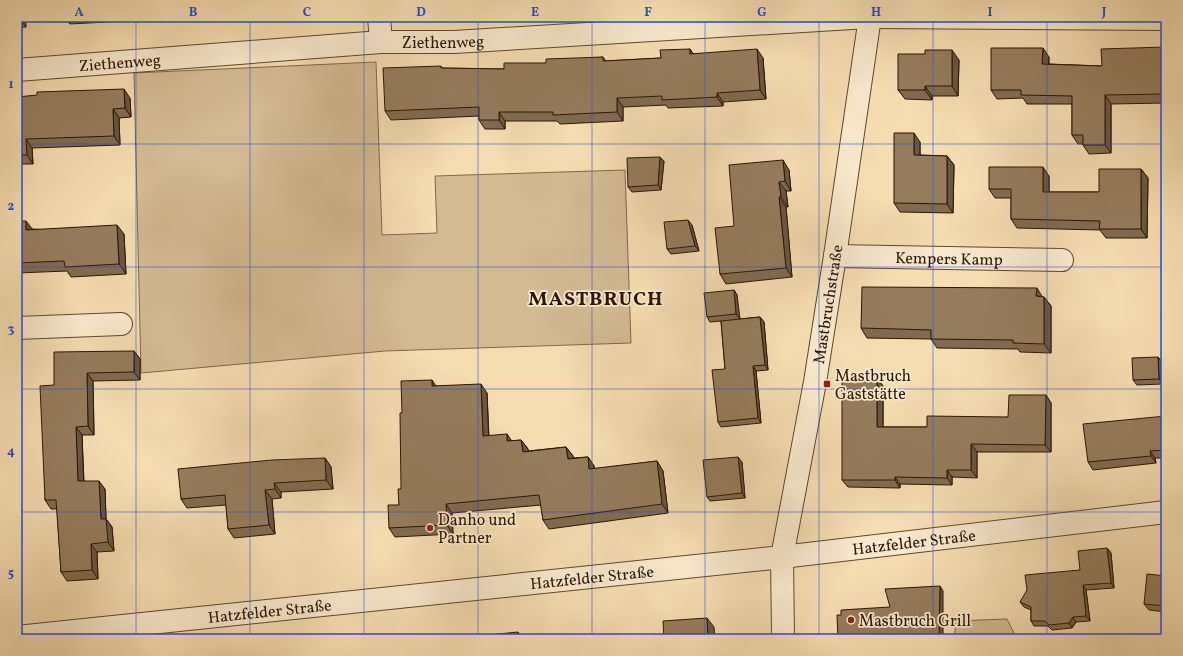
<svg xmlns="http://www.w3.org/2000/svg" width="1183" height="656" font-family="Vollkorn,serif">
<rect width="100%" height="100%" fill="#f5dcb1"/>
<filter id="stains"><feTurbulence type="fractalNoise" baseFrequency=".005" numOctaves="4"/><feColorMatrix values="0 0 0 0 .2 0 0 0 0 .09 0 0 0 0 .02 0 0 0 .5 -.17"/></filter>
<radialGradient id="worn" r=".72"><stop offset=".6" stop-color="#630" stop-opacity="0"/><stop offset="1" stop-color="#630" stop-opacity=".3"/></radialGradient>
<path fill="#d3ba93" stroke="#80684b" d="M376 62 382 235 437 233 435 176 625 170 631 343 385 351 141 373 134 73Z
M1007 619 1017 639H955V621Z"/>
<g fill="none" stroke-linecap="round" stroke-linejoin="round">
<defs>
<g id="minor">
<path d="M379 17 381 42"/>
<path d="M872 17 1166 19"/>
<path id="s1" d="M17 70 381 42H454L869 17"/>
<path id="s2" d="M835 256 1062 260"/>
<path d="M17 328 121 324"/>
<path id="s3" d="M783 639 782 557 815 382 835 256 870 17"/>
</g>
<g id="tertiary">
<path id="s4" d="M17 637 782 557 1166 512"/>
</g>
</defs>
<use href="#minor" stroke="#5e472e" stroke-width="24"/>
<use href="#tertiary" stroke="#5e472e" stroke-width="24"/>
<use href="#minor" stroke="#f8e8cc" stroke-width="22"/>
<use href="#tertiary" stroke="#f8e8cc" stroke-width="22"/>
</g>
<path fill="#806b50" stroke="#2c1503" d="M17 17H25L26 27 17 28Z
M66 17H161V19L70 24 66 20Z
M302 17H321L303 18Z
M1166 45V103L1111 104V153L1089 154 1083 145V144H1078L1072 135V104H1027L1023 98 997 99 991 90 1049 57V64L1102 66 1165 47Z
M690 49 693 54 763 58 766 99 723 102V106L668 108 666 105 623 107V121L560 124 557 121H505V129H485L479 120V116L391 120 385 111 441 66 442 68 504 69 546 63 603 57 606 61 661 58Z
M925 54 959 60 958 96H932V100L905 99 898 90Z
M17 97 130 98 131 117 119 118 120 145 32 148 33 164H17Z
M920 142V155L947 156 954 165 953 213 900 212 894 203Z
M664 161 661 190 632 192 628 187Z
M1141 169 1148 178 1147 238H1106L1100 230 1017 228 1011 219V198H995L989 189 1049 176V192H1099Z
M789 170 791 191H786L788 207H786L792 277 726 284 720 274 734 226Z
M17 221 32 229 124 234 126 274 71 277 67 271 17 273Z
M692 225 699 251 671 254 667 249Z
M734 290 737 295 739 319 760 317 764 322 768 370 756 371 761 423 721 427 718 422 725 369 721 321 710 322 707 317Z
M1042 297H1044L1051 306V353L1020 352 1018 349 937 348 931 339 867 338 861 328Z
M134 351 140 359V380L93 381 94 435H82L84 481 105 489 106 519 112 527 114 551 97 552 98 579 67 581 61 572 57 509H51L45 500 54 385Z
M1158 357 1162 362 1163 384 1137 385 1133 380Z
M877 378 883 386V427H927L1008 417 1046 395 1051 403V452H977V478L952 477V485L900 484V488L848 487 842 480Z
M436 386 487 393 489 436 512 441 521 440 528 449V451L566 447 573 456V458L588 457 594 466V469L657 461 663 471 668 513 549 529 543 520 541 505 452 513 453 534 395 537 389 528 399 505 401 489Z
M1166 416V458H1155L1156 463 1093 470 1088 462Z
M325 458 331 467 333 489 281 492V498L272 499 275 534 234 538 228 529 226 505 187 508 181 499Z
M742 462 745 498 710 501 707 497Z
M1107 548 1111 553 1114 588 1086 590 1090 621 1076 622 1072 628 1052 630 1048 626H1034L1031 621V610L1024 607 1020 602 1080 570Z
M1166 576V612L1149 610 1144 604Z"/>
<path fill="#685741" stroke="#2c1503" d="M19 17H25L26 27 19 18Z
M1043 48 1049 57 1048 72 1042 64Z
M690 49 696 58 690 54Z
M757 49 763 58 766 99 760 90Z
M952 50 959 60 958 96 952 86Z
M925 86 932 96V100L925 90Z
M124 89 130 98 131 117 125 108Z
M717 93 723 102V106L717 97Z
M1105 95 1111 104V153L1105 145Z
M617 98 623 107V121L617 112Z
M113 109 119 118 120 145 114 136Z
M499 112 505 121V129L499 120Z
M914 133 920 142V164L914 155Z
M26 139 32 148 33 164 27 155Z
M947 156 954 165 953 213 947 204Z
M660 157 664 161 661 190 658 185Z
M783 160 789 170 791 191 785 181Z
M1043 167 1049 176V201L1043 192Z
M1141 169 1148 178 1147 238 1141 229Z
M779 182 786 191 788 207 781 197Z
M779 197 786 207 792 277 786 268Z
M688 220 692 225 699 251 695 246Z
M26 221 33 230H26Z
M117 225 124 234 126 274 119 264Z
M1037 288 1043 298 1036 296Z
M734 290 737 295 740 319 736 314Z
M1044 297 1051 306V353L1044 344Z
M760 317 764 322 768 370 765 365Z
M134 351 140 359V380L134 372Z
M1158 357 1162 362 1163 384 1159 379Z
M753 366 756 371 761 423 758 418Z
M87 373 93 381 94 435 88 426Z
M877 378 883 386V435L877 427Z
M432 380 438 389 432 386Z
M481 384 487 393 489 446 483 436Z
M1046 395 1051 403V452L1045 445Z
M76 427 82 435 84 490 78 481Z
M507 434 513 443 507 441Z
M521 440 528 449 529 461 523 452Z
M971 444 977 452V478L971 470Z
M566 447 573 456 574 468 568 459Z
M1150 451 1155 458 1156 463 1151 456Z
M588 457 594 466 596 478 589 469Z
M738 457 742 462 745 498 742 493Z
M325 458 331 467 333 489 326 480Z
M657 461 663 471 668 513 662 504Z
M947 470 952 477V485L947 478Z
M895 477 900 484V488L895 480Z
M99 481 105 489 106 519 112 527 114 551 108 542 101 519Z
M274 483 281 492V498L275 489Z
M265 490 272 499 275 534 269 525Z
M446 504 452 513 453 534 447 525Z
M91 544 97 552 98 579 92 570Z
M1107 548 1111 553 1114 588 1111 583Z
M1083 585 1086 590 1090 621 1086 616Z
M940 586 943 591V639H939Z
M1073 617 1076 622 1072 628 1069 623Z
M707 618 714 627 715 639 708 637Z
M518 632 522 639H518Z"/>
<path fill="#957c5d" stroke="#2c1503" d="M66 17H109L66 20Z
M1165 45H1166V99H1164V94L1105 95V145H1083V135H1072V96L1021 95V90H991V48H1043L1042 64 1102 66 1101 49 1165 47Z
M690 49V54L757 49 760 90 717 93V97L662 100V96L617 98V112L553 115V112H499V120H479V107L385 111 383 68 441 66V68L504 69V63H546V59L603 57V61L661 58 660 50Z
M925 50H952V86H925V90H898V54H925Z
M124 89 125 108 113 109 114 136 26 139 27 155H17V97L37 95V92Z
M894 133H914V155L947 156V204L894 203Z
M660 157 658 185 628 187 627 158Z
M783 160 785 181 779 182 781 197H779L786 268 720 274 715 228 734 226 729 165Z
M989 167H1043V192H1099V169H1141V229H1099L1100 221 1011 219V189H989Z
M688 220 695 246 667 249 664 222Z
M17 221H26V230L117 225 119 264 65 267 64 261 17 263Z
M862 287 1037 288 1036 296 1044 297V344L1013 343V340L931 339V330L861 328Z
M734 290 736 314 707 317 704 293Z
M760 317 765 365 753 366 758 418 718 422 712 370 725 369 721 321Z
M134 351V372L87 373 88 426 76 427 78 481H99L101 519H106L108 542 91 544 92 570 61 572 56 500H45L40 386 54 385V352Z
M1158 357 1159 379 1133 380 1132 358Z
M842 378H877V427H927V416L1008 417 1009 395H1046L1045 445 971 444V470H947V478L895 477V480H842Z
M432 380V386L481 384 483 436 507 434V441L521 440 523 452 566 447 568 459 588 457 589 469 657 461 662 504 543 520 539 495 446 504 447 525 389 528 388 505H399L398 489H401L400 413H402L401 381Z
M1166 416V450L1150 451 1151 456 1088 462 1083 424Z
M738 457 742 493 707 497 703 460Z
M325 458 326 480 274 483 275 489 265 490 269 525 228 529 225 495 181 499 178 469 272 460Z
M1107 548 1111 583 1083 585 1086 616 1073 617 1069 623 1049 625 1045 621H1031V607L1020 602 1027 590 1025 575 1080 570 1078 551Z
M1147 574 1166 576V606L1144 604Z
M940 586 939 639H838L837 615H841V610L890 607 885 589Z
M707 618 708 637H720V639H664L663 621Z
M518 632V639H448Z"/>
<path fill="none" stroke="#1d4ed8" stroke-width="1" stroke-opacity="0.55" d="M136 17V639M250 17V639M364 17V639M478 17V639M592 17V639M705 17V639M819 17V639M933 17V639M1047 17V639M17 144H1166M17 267H1166M17 389H1166M17 512H1166"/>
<g fill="#8f2418" stroke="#f8e8cc" stroke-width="1.5">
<rect x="823" y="380" width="8" height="8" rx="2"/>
<circle cx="430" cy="528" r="4"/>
<circle cx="851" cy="620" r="4"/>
</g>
<g text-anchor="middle" stroke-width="3.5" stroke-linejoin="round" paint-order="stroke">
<g font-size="16" fill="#2c1503" stroke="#f8e8cc">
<text dy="6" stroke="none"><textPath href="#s1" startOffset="427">Ziethenweg</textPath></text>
<text dy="6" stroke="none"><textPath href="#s1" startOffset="103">Ziethenweg</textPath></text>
<text dy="6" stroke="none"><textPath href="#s2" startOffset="114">Kempers Kamp</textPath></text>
<text dy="6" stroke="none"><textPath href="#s3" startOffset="339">Mastbruchstraße</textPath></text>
<text dy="6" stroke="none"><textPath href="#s4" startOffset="902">Hatzfelder Straße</textPath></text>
<text dy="6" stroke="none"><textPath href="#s4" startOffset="578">Hatzfelder Straße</textPath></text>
<text dy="6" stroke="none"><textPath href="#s4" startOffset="254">Hatzfelder Straße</textPath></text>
</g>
<g font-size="16" fill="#2c1503" stroke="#f8e8cc" text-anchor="start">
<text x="835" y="381">Mastbruch<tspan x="835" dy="18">Gaststätte</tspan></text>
<text x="438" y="525">Danho und<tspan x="438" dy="18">Partner</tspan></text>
<text x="859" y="626">Mastbruch Grill</text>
</g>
<g font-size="20" font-weight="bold" letter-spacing="1" fill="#2c1503" stroke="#f8e8cc">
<text x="596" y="305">MASTBRUCH</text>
</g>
</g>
<rect width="1183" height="656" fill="none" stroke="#f5dcb1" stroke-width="44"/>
<rect x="22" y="22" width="1139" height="612" fill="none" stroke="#1d4ed8" stroke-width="1.5"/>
<g font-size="13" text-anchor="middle" font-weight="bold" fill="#1d4ed8">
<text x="79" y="16">A</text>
<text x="193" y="16">B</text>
<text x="307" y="16">C</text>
<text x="421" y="16">D</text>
<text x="535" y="16">E</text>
<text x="648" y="16">F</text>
<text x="762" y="16">G</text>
<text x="876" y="16">H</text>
<text x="990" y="16">I</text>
<text x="1104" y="16">J</text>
<text x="11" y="88">1</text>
<text x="11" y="210">2</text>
<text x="11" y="333">3</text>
<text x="11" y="455">4</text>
<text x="11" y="577">5</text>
</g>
<rect width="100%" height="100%" filter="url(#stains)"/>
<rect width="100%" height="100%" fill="url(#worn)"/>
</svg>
